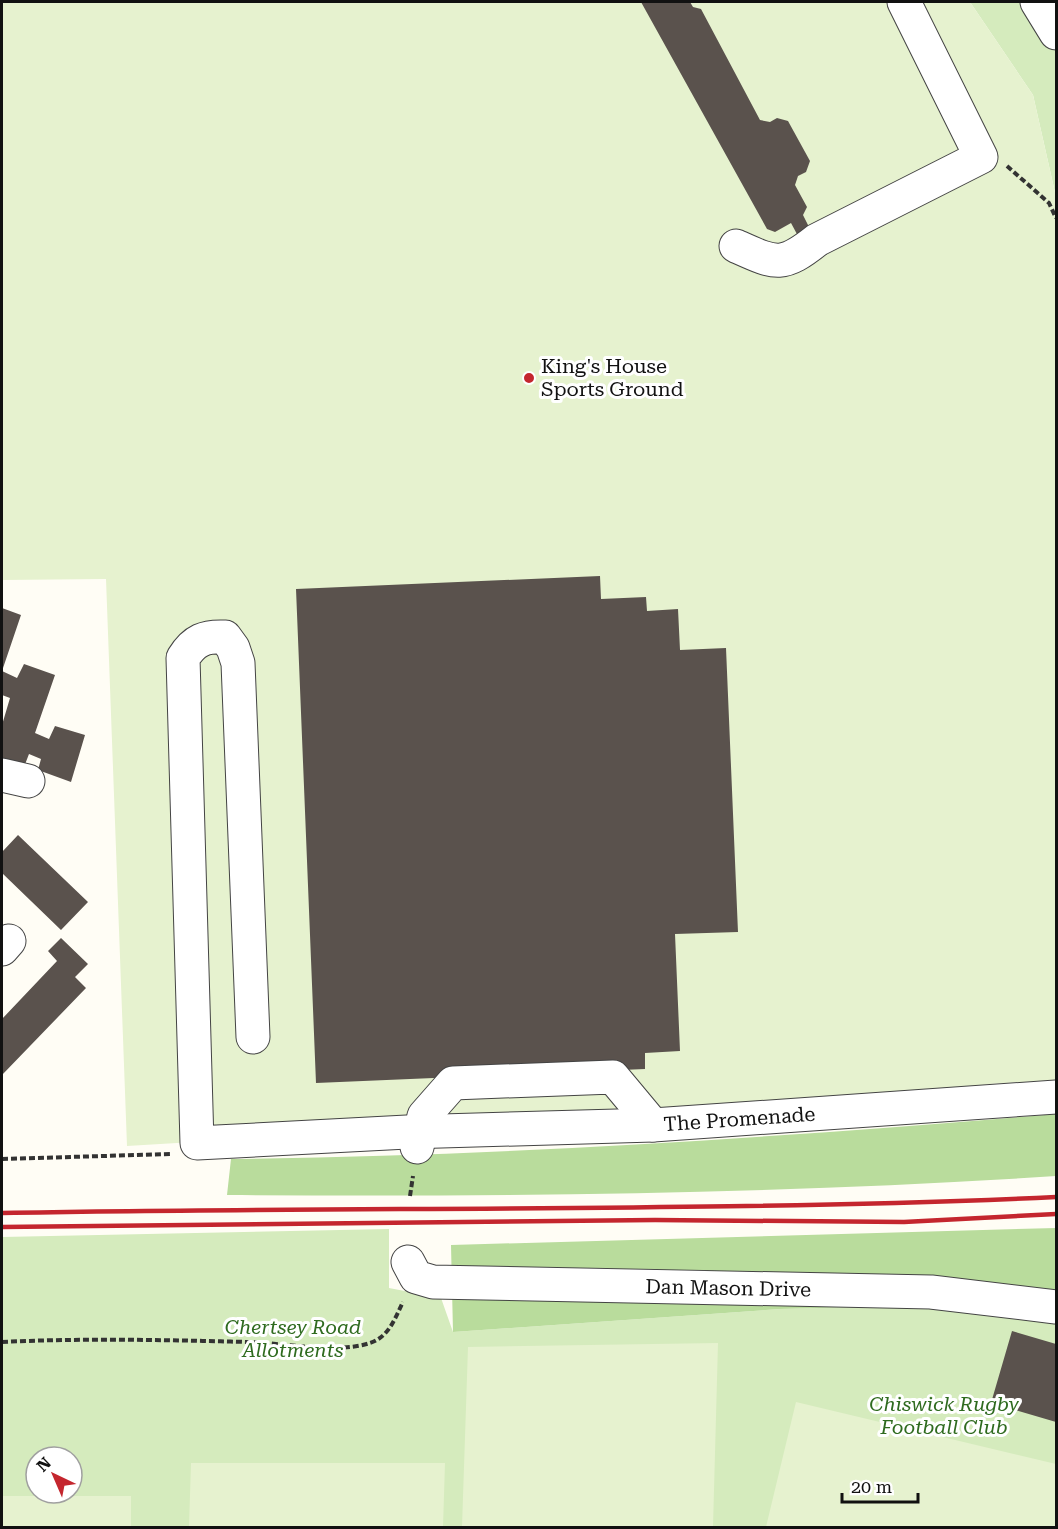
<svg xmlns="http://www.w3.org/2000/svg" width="1058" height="1529" font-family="'Roboto Serif',serif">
<rect width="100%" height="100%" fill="#fffdf5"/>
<path fill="#d5ebbd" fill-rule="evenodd" d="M970 2H1056V197L1033 95Z
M389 1229V1288L441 1298 453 1332 780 1309 1056 1302V1527H2V1237ZM36 1457H72V1493H36Z"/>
<path fill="#b9dc9c" d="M1056 1114V1176C781 1194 504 1197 227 1195L231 1159C507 1156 782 1137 1056 1114Z
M1056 1228V1302L780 1309 453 1332 451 1245Z"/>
<path fill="#e6f2cf" d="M2 2H970L1033 95 1056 197V1080L989 1084 909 1099 127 1146 106 579 2 580Z
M718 1343 713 1527H462L468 1347Z
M796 1402 1056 1464V1527H766Z
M191 1463H445L443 1527H189Z
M2 1496H131V1527H2Z"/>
<path fill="#5a524d" d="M641 2H690L693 7 701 9 760 120 770 122 777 118 788 121 810 161 806 172 798 176 795 185 807 207 803 215 810 229 798 236 791 223 775 232 767 229Z
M600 576 601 599 646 597 647 611 678 609 680 650 726 648 738 932 675 934 680 1051 645 1053V1069L316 1083 296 589Z
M2 608 21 615 2 671 17 678 24 664 55 675 35 733 49 739 55 726 85 735 71 782 38 770 41 759 29 754 24 767 2 758V725L10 698 2 695Z
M18 835 88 902 61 930 2 873V852Z
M61 938 88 964 75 977 86 988 2 1075V1019L57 961 48 951Z
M1012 1331 1056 1344V1422L991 1403Z"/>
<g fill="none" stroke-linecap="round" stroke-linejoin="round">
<defs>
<g id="minor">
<path d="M1037 2 1056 33"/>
<path d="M736 246C776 264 782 268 817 240L981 157 904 2"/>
<path d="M2 775 28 781"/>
<path d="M2 949 9 941"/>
<path id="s1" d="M253 1037 238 663 233 648 225 637C205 636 194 640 183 658L197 1143 407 1132 653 1125 1056 1097"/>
<path d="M417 1147 424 1116 453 1083 613 1077 653 1125"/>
<path id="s2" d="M408 1262 416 1277 433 1282 931 1292 1056 1307"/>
</g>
</defs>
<use href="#minor" stroke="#444" stroke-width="35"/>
<path stroke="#333" stroke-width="4" stroke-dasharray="6 3" stroke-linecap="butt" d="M1007 166 1049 203 1056 218
M2 1159 170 1154
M410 1196 413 1176
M2 1342C84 1338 166 1340 248 1342 284 1343 337 1354 370 1343 389 1337 395 1318 403 1302"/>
<use href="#minor" stroke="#fff" stroke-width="33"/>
<path stroke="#c4262e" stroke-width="4.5" d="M2 1213C353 1206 705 1213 1056 1197
M2 1227 655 1220 904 1222 1056 1214"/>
</g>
<circle fill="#c4262e" stroke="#fff" stroke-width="2" cx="529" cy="378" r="6"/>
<g text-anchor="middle" stroke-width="6" stroke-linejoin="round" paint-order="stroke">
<g font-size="20" fill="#111" stroke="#fff" text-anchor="start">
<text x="541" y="373">King's House<tspan x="541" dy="23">Sports Ground</tspan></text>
</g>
<g font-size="20" fill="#111" stroke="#fff">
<text dy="7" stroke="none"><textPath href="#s1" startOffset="1482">The Promenade</textPath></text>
<text dy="7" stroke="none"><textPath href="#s2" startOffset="330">Dan Mason Drive</textPath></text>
</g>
<g font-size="20" font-style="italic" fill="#2f6b1f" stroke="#fff">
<text x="293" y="1334">Chertsey Road<tspan x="293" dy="23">Allotments</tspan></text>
<text x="944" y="1411">Chiswick Rugby<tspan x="944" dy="23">Football Club</tspan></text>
</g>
</g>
<rect width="1058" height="1529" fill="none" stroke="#111111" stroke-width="6"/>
<g transform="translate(54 1475) rotate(316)"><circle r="28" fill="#ffffff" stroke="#a0a0a0" stroke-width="1.5"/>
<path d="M0-4.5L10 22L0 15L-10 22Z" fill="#c4262e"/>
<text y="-9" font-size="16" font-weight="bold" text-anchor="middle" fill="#111111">N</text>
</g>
<path d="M842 1493v9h76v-9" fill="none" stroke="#111111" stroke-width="3"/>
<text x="851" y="1493" font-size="18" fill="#111111" stroke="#ffffff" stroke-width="4.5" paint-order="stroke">20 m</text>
</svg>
